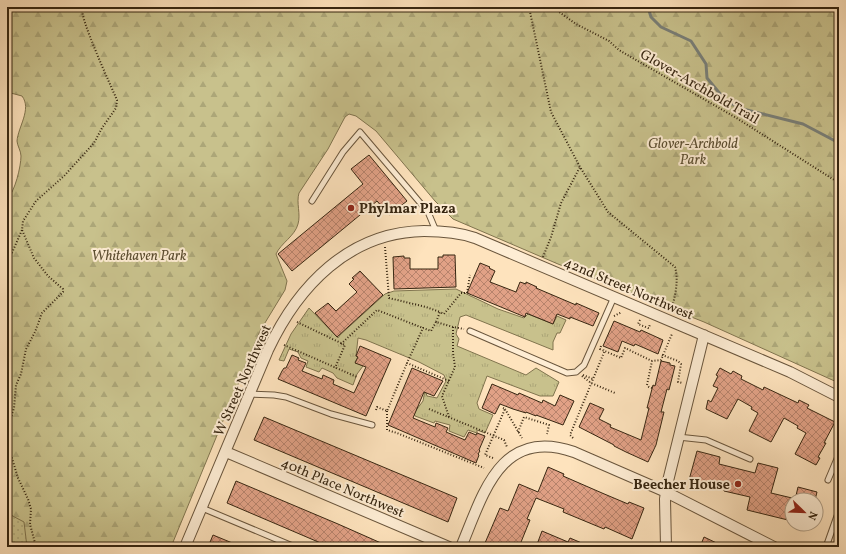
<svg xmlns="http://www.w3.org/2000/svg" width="846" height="554" font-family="Vollkorn,serif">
<defs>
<pattern id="grass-tufts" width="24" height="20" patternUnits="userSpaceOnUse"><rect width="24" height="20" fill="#c8c18c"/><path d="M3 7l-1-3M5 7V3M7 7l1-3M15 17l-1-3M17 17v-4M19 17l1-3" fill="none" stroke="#aca678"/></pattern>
<pattern id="forest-firs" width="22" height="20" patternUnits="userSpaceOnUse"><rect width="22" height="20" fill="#c8c18c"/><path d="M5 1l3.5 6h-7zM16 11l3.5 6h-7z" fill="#aca678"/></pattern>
<pattern id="garden-dots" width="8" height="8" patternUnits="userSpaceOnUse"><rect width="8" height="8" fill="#c8c18c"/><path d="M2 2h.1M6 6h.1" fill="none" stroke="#aca678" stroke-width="1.8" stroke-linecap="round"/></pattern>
<pattern id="building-cross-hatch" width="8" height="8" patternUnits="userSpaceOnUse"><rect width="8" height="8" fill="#e1a186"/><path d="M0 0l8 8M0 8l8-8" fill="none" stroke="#b7836c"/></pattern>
</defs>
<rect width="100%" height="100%" fill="#fee3bd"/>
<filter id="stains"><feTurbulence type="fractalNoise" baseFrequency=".005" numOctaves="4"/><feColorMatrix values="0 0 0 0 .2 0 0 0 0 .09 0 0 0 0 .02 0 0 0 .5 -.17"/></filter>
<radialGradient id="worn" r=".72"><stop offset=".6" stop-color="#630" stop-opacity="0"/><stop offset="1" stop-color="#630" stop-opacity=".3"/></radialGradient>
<path fill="url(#grass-tufts)" stroke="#80744e" d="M456 289 498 309 524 318 528 314 553 324 557 316 566 320 560 333H557L553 342V350L466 315 460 317 456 334 459 339 457 346 526 375 536 368 559 382 553 396H540L487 376 477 403 479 409 493 415 485 433 477 430V433L468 430 464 437 449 431 450 425 435 421 434 423 415 416 414 413 423 401 425 390 427 396 437 398 446 381 444 375 419 362 366 340 358 338 356 356 358 357 355 362 363 366 357 374 353 385 337 378 333 373 322 368 319 372 306 367 308 361 301 358 298 352 289 349 284 361 279 360 291 334 309 308 338 338 340 335 385 294 394 291Z"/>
<path fill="url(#forest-firs)" stroke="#80744e" d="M7 7H839V383L704 322 558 264 453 219 435 201 376 131 356 116 349 114 345 117 328 149 299 193C296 203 301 214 298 224 295 236 281 243 276 254L287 281 285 290 260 331 171 547H133L123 543H118L113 547H27L7 528V199C15 192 21 166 21 156 21 151 17 145 17 141 18 127 32 109 22 96L7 92Z"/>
<path fill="url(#garden-dots)" stroke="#80744e" d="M7 513 24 522 27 547H7Z"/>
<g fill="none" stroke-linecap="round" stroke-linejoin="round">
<path stroke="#797f78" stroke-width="3" d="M648 7 651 17 661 27 691 41 706 64 707 78 726 101 743 109 803 124 839 143"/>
</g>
<path fill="url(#building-cross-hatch)" stroke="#372611" d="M369 155 407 201 389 215 377 201 292 271 278 254 363 184 351 169Z
M443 255H455L456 287 394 289 393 257 404 256V258H410V269H438V257H443Z
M480 263 490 267 489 268 495 271 490 282 516 292 520 282 526 284V282L537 287 536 288 576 305V303L599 313 593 326 570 317V319L557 314 553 324 526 313 525 317 467 293Z
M360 271 383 295 337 337 315 313 328 303 336 311 357 292 349 284 354 279 352 278Z
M614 321 640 332 641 330 663 340 658 354 635 344 634 346 622 341 618 352 603 346Z
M360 346 391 359 366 416 278 379 282 371 284 368H286L292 355 299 358 298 360 306 363 302 371 322 379 323 375 334 380 333 384 354 393 366 367 355 363 358 357 356 356Z
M661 361 670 363V365L675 366 669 390 667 389 661 412H664L656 445 648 462 626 452 614 446V445L579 427 590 403 604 409 599 419 611 425 610 427 641 440 649 408H647L653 385 655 386Z
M412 368 443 381 434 396 424 392 413 418 435 427 436 423 448 428 446 432 465 440 469 432 476 435 477 433 485 436 479 450 480 451 478 454 479 455 476 463 388 425Z
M720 368 731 374 733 371 742 376 741 379 763 390 764 387 798 403 799 400 809 405 807 408 835 422 824 443H826L818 457 820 458 816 465 795 454 806 433 797 428 798 426 784 418 771 442 749 431 758 413 751 409 752 407 738 399 727 419 706 409 708 400 711 402 718 388 713 386 718 376 716 375Z
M492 384 518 395 519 393 542 403 543 400 555 406 560 395 574 401 563 425 536 415V416L526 412V413L513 409 500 404 495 414 482 408Z
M264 417 457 498 448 522 254 440Z
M697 451 720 457 719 464 755 473 758 463 778 468 771 493 792 498V521L747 510 750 497 724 491V489L689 480Z
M548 467 564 474 563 476 602 493 628 504 629 502 644 508 632 539 605 527 604 529 563 512 564 509 536 498 527 519 530 520 519 547H494L485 543 500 508 508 511 519 484 538 492Z
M236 481 338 524 390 547H330L227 503Z
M798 487 817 492 815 500H795Z
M542 531 568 542 570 538 591 547H536Z
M213 535 242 547H208Z
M704 537 725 547H700Z"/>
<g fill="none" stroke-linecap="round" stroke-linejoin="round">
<defs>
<path id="service" d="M312 201 343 152 360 132 428 212 436 231
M470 331 567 373 576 372 584 365 614 297
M250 394 274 395 286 397 331 414 372 425
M678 437 706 440 750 459
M828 480 839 454
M202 508 295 547
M826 547 837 516"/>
<path id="minor" d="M226 452 449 547
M185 547 268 350C298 286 349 232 424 231 441 231 458 232 475 238L790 372 839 397
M461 547C483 495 500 426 574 452L666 492 774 547
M666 547 665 499 667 485 704 335"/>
</defs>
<use href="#service" stroke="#69553c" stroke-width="7"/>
<use href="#minor" stroke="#69553c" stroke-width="12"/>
<path stroke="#372611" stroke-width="2" stroke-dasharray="1 2" stroke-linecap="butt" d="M529 7 551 112 580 167 608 212 675 267C679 281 675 297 671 311
M552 7 576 24 609 41 619 50 738 119 839 183
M385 247 389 298 426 307 440 312
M543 257 551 237 561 203 580 167
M7 264 22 230
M614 316 622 312
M640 320 638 324 648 328H649L650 324
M297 322 345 345 335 368
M436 322 431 331 423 328 407 363 449 381
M453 327 436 322 440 312 444 314 461 293H467L470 275
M341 344 377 310 423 328
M284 345 357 377
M601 346 600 349 621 358 625 348 652 361
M662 355 678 361 681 364 678 382 682 383
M583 375 593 379
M582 376 591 383 615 393
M652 388 649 387 647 385 652 361 661 360 672 334
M429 409 504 440 507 447
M505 409 522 438
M376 410 377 407 387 411 407 363
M387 411V430L397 433 484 468
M449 417 442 396 455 367 453 353V327L464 329
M7 427 10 421 14 408 16 385 21 374 26 349 35 332 42 313 63 292V289L48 276 34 258 22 230 23 221 36 201 64 176 94 143 102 128 116 108 117 100C111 86 79 17 82 7
M518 432 524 417 549 425 547 434
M573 438 570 435 605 350
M7 450 11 455 18 478 28 499 31 509 30 524 36 547
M493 458 485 455 505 409 503 408"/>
<use href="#service" stroke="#feedd4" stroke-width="5"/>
<use href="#minor" stroke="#feedd4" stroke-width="10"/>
</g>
<g fill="#8f2418" stroke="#feedd4" stroke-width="1.5">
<circle cx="351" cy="208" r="4"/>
<circle cx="738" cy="484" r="4"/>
</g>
<g text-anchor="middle" stroke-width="4" stroke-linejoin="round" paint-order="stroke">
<g font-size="14" fill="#372611" stroke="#feedd4">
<text transform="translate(700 86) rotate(30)" y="5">Glover-Archbold Trail</text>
<text transform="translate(629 288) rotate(23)" y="5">42nd Street Northwest</text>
<text transform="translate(242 380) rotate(-66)" y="5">W Street Northwest</text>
<text transform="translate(343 487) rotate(23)" y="5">40th Place Northwest</text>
</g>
<g font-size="14" font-style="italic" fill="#5b4d30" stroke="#feedd4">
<text x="693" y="148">Glover-Archbold<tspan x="693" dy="16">Park</tspan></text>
<text x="139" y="260">Whitehaven Park</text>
</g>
<g font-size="14" font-weight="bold" fill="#372611" stroke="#feedd4" text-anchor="start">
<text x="359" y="213">Phylmar Plaza</text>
<text x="730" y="489" text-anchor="end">Beecher House</text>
</g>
</g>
<rect width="846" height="554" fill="none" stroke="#fee3bd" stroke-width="24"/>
<rect x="8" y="8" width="830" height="538" fill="none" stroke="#372611" stroke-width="2"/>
<rect x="12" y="12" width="822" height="530" fill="none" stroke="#372611"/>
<g transform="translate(804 512) rotate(113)"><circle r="19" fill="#feedd4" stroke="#ae9d86"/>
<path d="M0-3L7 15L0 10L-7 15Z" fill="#8f2418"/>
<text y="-6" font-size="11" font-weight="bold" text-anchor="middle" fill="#372611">N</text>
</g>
<rect width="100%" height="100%" filter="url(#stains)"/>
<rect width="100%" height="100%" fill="url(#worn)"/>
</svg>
